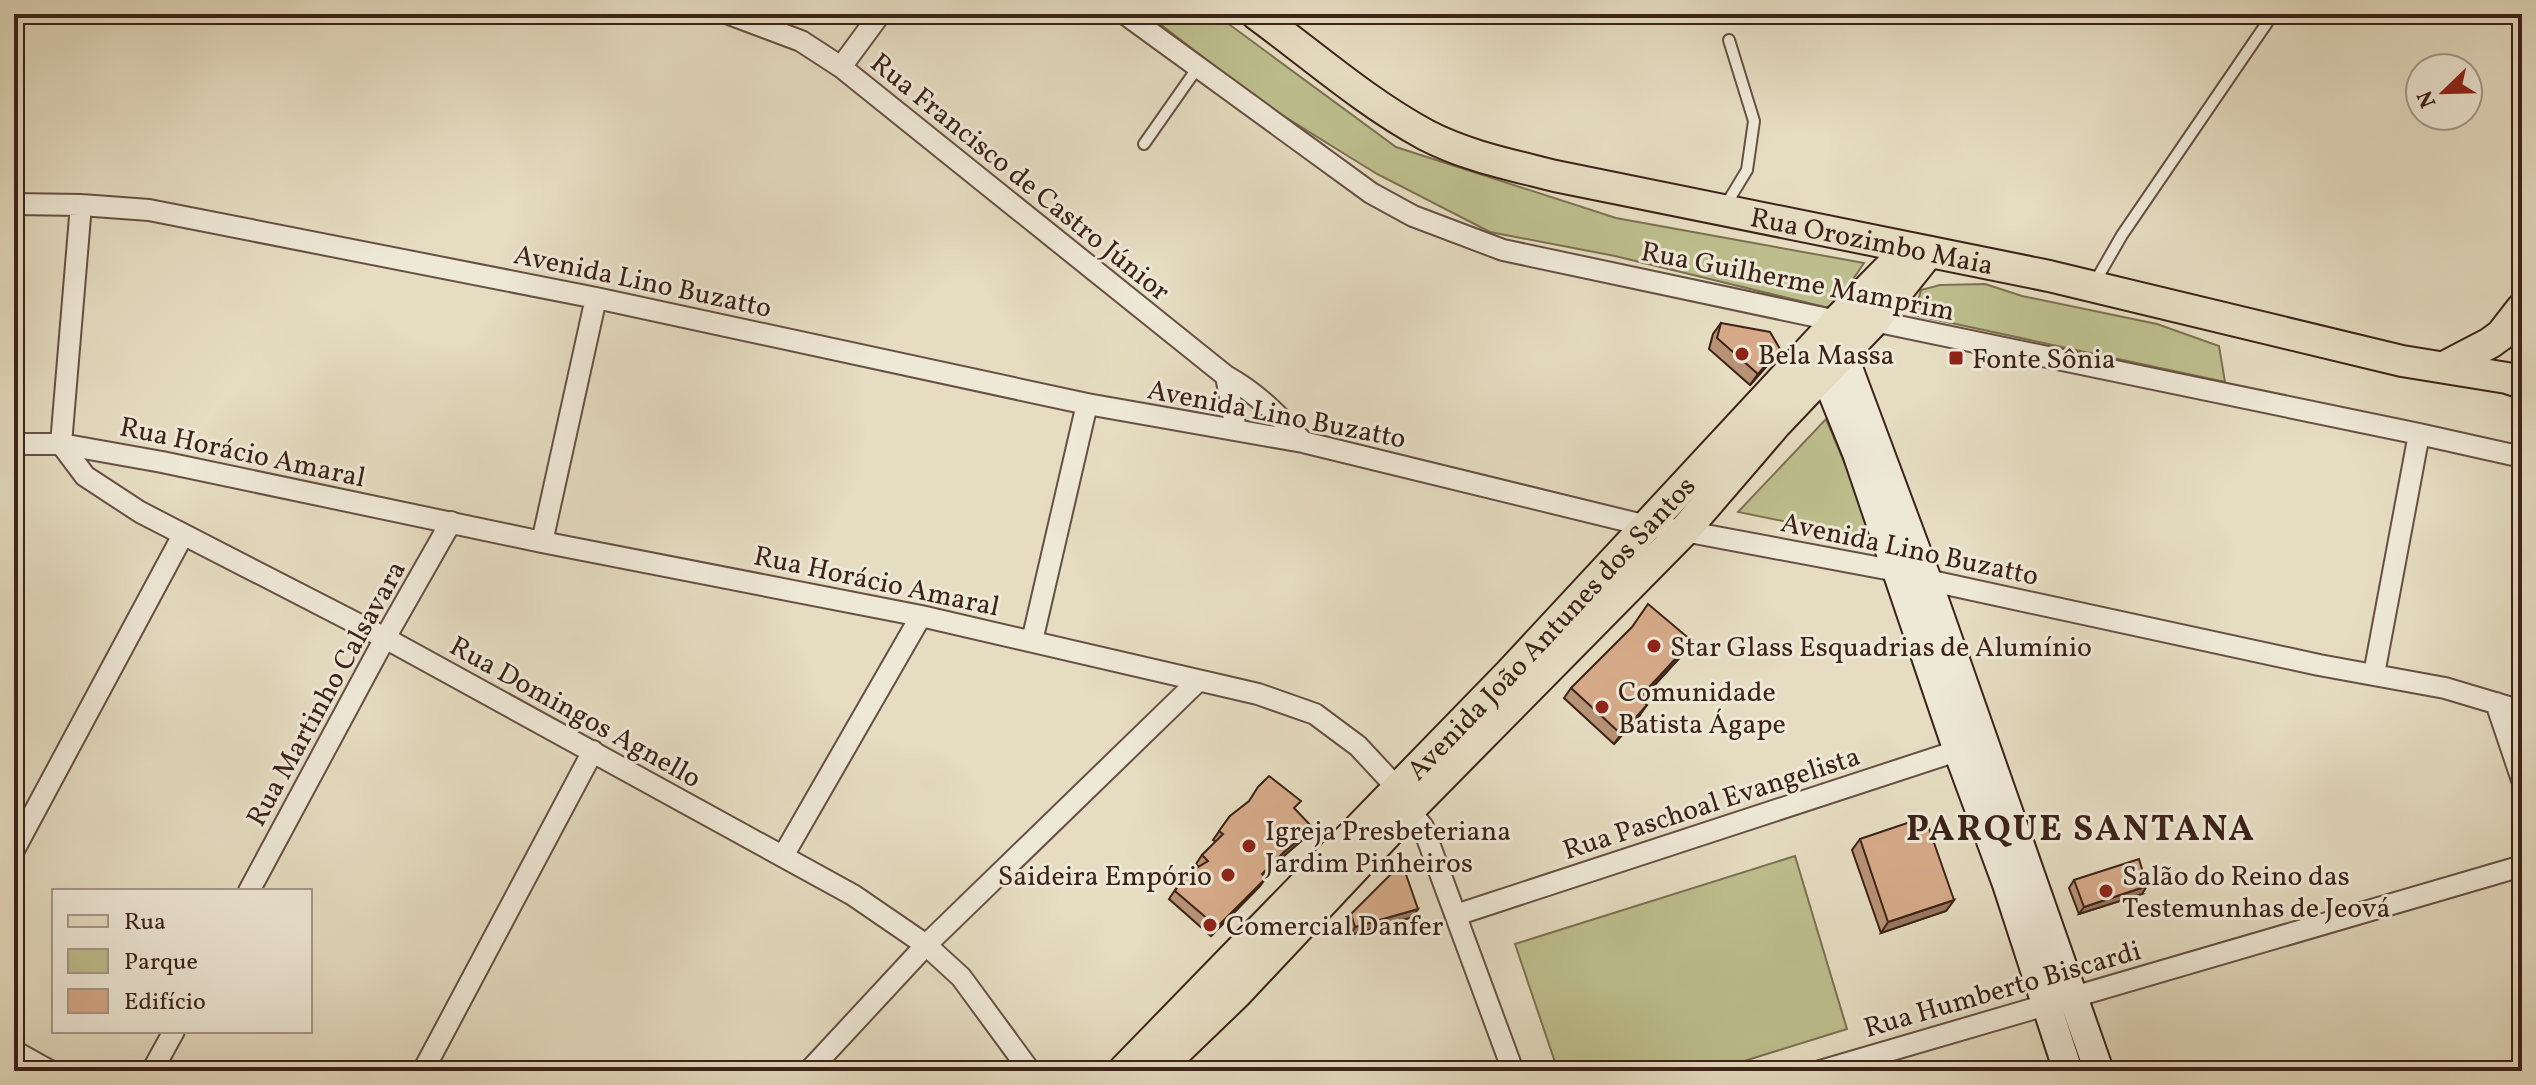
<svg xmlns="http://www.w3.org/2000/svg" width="2536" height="1085" font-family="Vollkorn,serif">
<rect width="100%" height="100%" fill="#e5dcc1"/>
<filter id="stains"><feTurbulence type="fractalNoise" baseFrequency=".0025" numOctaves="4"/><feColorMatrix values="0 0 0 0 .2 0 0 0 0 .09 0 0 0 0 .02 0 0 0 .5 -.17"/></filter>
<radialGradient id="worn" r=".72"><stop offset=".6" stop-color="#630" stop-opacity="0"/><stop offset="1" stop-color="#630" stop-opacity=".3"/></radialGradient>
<path fill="#bdbe8d" stroke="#7c7052" stroke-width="2" d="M1147 14H1215L1396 147 1616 218 1864 263 1833 309 1615 256 1490 232 1377 174 1264 104Z
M1985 284 2022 296 2157 324 2219 346 2225 382 1914 315 1921 290 1940 285Z
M1826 419 1877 540 1738 512Z
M1795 856 1847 1029 1712 1071H1558L1515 944Z"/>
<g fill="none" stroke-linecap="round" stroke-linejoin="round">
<defs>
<path id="service" d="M1144 144 1198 67
M1724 208 1747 170 1754 121 1729 40
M2095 282 2122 235 2273 14
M602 1071 605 1068"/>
<path id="minor" d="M729 14 801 41 841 67 1226 376C1257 393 1279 416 1303 442
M1125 14 1371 193 1413 216 1503 250 1837 321H1874L2419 434 2522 457
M841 67 880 14
M14 204 81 205 149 210 596 298 1087 404 1303 442 1647 526 1684 531 1897 571 1927 580 2319 665 2445 688 2522 711
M81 205 61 444 85 476 140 512 385 638 853 895 926 945 961 977 1030 1071
M1226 376 1236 430
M14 444H61L162 462 542 542 921 616 1258 694 1315 714 1358 746 1398 789 1409 810 1423 827 1513 1071
M542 542 596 298
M1032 641 1087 404
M2374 674 2419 434
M2496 703 2522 780
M14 850 183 535
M783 856 921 616
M249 891 385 638 451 522
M1456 915 1969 747
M14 1051 50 1071
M152 1071 174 1031
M423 1071 593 751
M809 1071 926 945 1197 682
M1820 1071 2522 866"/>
<path id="secondary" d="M1835 333 1927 580 2099 1071
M1817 354 1857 453 1958 751 2007 884 2068 1071"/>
<g id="primary">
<path id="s1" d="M1256 14C1312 55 1365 102 1426 135 1466 156 1512 165 1555 176L2049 276 2402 361 2507 378 2522 383"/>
<path d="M2444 367 2490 343 2501 335 2522 308"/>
<path id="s2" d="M1123 1071 1509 674 1837 321 1908 249"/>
<path d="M1156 1071 1236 994 1409 810 1684 531 1776 424 1874 321 1929 252"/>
</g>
</defs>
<use href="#service" stroke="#665042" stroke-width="14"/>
<use href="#minor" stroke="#665042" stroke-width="24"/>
<use href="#secondary" stroke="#3c2218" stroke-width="32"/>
<use href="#primary" stroke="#3c2218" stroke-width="34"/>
<use href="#service" stroke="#eee8d7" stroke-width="10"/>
<use href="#minor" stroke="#eee8d7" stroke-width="20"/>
<use href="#secondary" stroke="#eee8d7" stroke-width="28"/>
<use href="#primary" stroke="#e5dcc1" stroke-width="30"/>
</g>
<path fill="#b89275" stroke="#3c2218" stroke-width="2" d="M1721 323 1772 360 1750 385 1709 349 1713 334Z
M1692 641 1686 651 1641 700 1640 715 1614 744 1564 698 1571 688Z
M1295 810 1307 836 1278 861 1264 875 1260 886 1211 936 1169 899 1185 875 1199 867 1196 864 1202 855 1216 842 1213 840 1230 816Z
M1860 839 1954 900 1946 911 1881 933 1852 850Z
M2074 880 2142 894 2079 914 2069 888Z
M1351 914 1413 917 1350 935 1346 921Z"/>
<path fill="#96775f" stroke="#3c2218" stroke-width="2" d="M1780 349 1772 360 1750 385 1758 374Z
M1692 641 1686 651 1633 708 1639 698Z
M1647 705 1640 715 1614 744 1621 734Z
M1313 828 1307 836 1278 861 1257 883 1262 874 1284 852Z
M1266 878 1260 886 1211 936 1217 927Z
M2147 886 2142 894 2079 914 2084 907Z
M1954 900 1946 911 1881 933 1888 922Z
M1418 909 1413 917 1350 935 1355 927Z"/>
<path fill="#d6aa88" stroke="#3c2218" stroke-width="2" d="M1721 323 1770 332 1780 349 1758 374 1717 338Z
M1648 604 1692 641 1639 698 1647 705 1621 734 1571 688 1632 627Z
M1269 776 1301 801 1294 808 1313 828 1284 852 1262 874 1266 878 1217 927 1175 891 1185 875 1208 861 1202 855 1223 834 1219 831 1230 816 1249 801 1258 787Z
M1925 817 1954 900 1888 922 1860 839Z
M2139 859 2147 886 2084 907 2074 880Z
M1402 863 1418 909 1355 927 1351 914Z"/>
<g fill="#8f2418" stroke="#eee8d7" stroke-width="3">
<circle cx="1742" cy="354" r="8"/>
<rect x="1948" y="350" width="16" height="16" rx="4"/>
<circle cx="1654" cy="646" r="8"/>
<circle cx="1602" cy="707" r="8"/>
<circle cx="1249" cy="846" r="8"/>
<circle cx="1228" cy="875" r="8"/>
<circle cx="2106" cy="891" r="8"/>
<circle cx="1210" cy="925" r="8"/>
</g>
<g text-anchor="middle" stroke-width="6" stroke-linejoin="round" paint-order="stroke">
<g font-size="28" fill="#3c2218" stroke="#eee8d7">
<text transform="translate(1021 176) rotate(39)" y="10">Rua Francisco de Castro Júnior</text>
<text dy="10" stroke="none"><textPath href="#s1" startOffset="668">Rua Orozimbo Maia</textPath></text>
<text transform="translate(643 280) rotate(12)" y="10">Avenida Lino Buzatto</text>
<text transform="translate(1798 280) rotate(11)" y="10">Rua Guilherme Mamprim</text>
<text transform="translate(1277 413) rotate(11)" y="10">Avenida Lino Buzatto</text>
<text transform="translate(243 451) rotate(12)" y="10">Rua Horácio Amaral</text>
<text transform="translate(1910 548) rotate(12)" y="10">Avenida Lino Buzatto</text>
<text transform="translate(877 580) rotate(12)" y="10">Rua Horácio Amaral</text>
<text dy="10" stroke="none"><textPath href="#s2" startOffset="616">Avenida João Antunes dos Santos</textPath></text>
<text transform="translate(325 693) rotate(-61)" y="10">Rua Martinho Calsavara</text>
<text transform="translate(576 711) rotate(29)" y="10">Rua Domingos Agnello</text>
<text transform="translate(1711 802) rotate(-18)" y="10">Rua Paschoal Evangelista</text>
<text transform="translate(2002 988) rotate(-16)" y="10">Rua Humberto Biscardi</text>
</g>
<g font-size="28" fill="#3c2218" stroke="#eee8d7" text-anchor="start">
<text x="1758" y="364">Bela Massa</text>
<text x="1972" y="368">Fonte Sônia</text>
<text x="1670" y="656">Star Glass Esquadrias de Alumínio</text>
<text x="1618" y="701">Comunidade<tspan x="1618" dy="32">Batista Ágape</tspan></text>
<text x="1265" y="840">Igreja Presbeteriana<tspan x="1265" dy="32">Jardim Pinheiros</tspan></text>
<text x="1212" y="885" text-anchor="end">Saideira Empório</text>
<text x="2122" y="885">Salão do Reino das<tspan x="2122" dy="32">Testemunhas de Jeová</tspan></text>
<text x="1226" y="935">Comercial Danfer</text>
</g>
<g font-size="36" font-weight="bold" letter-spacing="2" fill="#3c2218" stroke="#eee8d7">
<text x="2081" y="840">PARQUE SANTANA</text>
</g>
</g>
<rect width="2536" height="1085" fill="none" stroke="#e5dcc1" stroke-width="48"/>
<rect x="16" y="16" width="2504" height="1053" fill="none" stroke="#3c2218" stroke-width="4"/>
<rect x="24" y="24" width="2488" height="1037" fill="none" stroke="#3c2218" stroke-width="2"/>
<rect x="52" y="889" width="260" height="144" fill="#eee8d7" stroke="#a7998b" stroke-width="2"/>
<rect x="68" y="915" width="40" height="12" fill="#e5dcc1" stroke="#a7998b" stroke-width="2"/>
<text x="124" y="929" font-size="24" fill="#3c2218">Rua</text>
<rect x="68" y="949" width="40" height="24" fill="#bdbe8d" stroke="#a7998b" stroke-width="2"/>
<text x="124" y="969" font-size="24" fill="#3c2218">Parque</text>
<rect x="68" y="989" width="40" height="24" fill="#d6aa88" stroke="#a7998b" stroke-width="2"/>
<text x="124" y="1009" font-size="24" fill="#3c2218">Edifício</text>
<g transform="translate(2444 92) rotate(247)"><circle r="38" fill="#eee8d7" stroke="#a7998b" stroke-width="2"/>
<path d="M0-6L14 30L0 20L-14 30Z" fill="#8f2418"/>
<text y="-12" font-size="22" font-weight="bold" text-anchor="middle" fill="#3c2218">N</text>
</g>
<rect width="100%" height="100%" filter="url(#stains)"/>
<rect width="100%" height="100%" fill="url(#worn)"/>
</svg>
